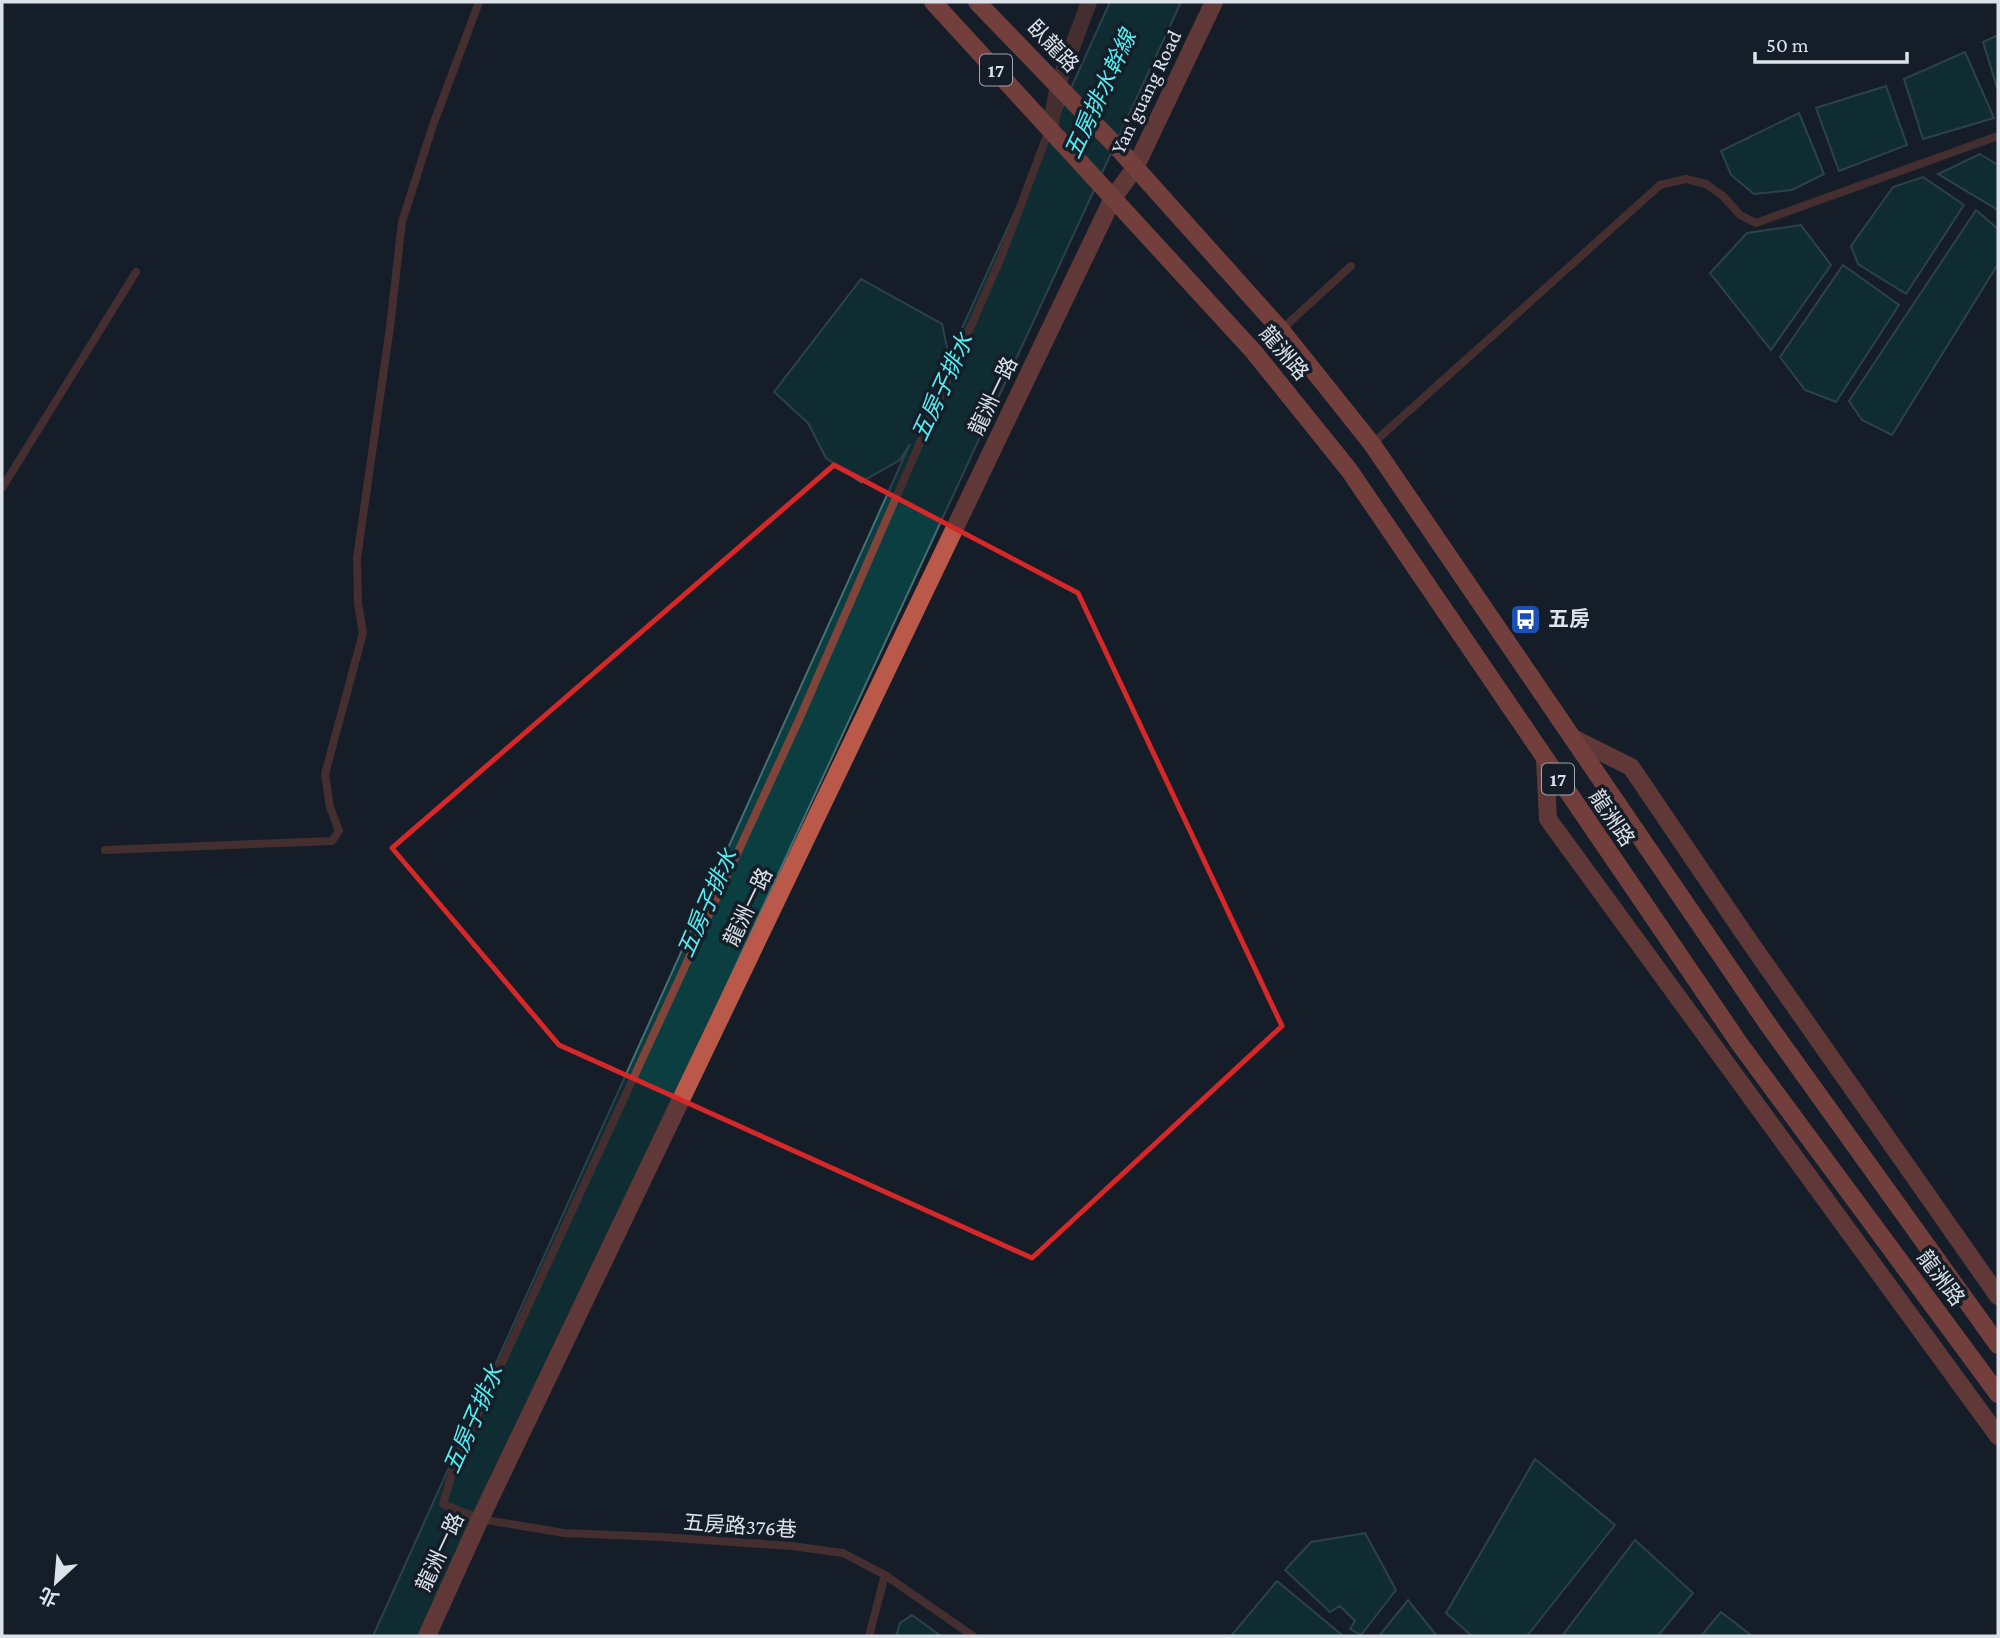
<svg xmlns="http://www.w3.org/2000/svg" width="2000" height="1638" font-family="'Crimson Pro','Noto Sans TC',serif">
<rect width="100%" height="100%" fill="#141d28"/>
<path fill="#0a3e40" stroke="#496f73" stroke-width="2" d="M1110 2H1181L426 1636H373L910 444 900 460 861 482 826 458 808 423 774 392 861 279 942 324 949 357Z
M1998 35V91L1983 42Z
M1965 52 1994 118 1923 139 1904 79Z
M1886 86 1907 145 1839 171 1816 108Z
M1799 113 1824 174 1792 190 1754 194 1731 175 1721 151Z
M1980 154 1998 165V210L1938 174Z
M1923 177 1964 205 1906 294 1858 264 1851 246 1893 187Z
M1976 210 1998 229V264L1892 435 1862 420 1849 401Z
M1801 225 1831 265 1771 350 1710 273 1747 233Z
M1843 265 1899 305 1836 402 1805 390 1780 357Z
M1535 1459 1615 1525 1527 1636H1472L1446 1613Z
M1365 1533 1396 1590 1361 1635 1350 1629 1355 1621 1340 1606 1330 1612 1285 1570 1311 1542Z
M1635 1540 1693 1593 1658 1636H1562Z
M1277 1581 1342 1635 1343 1636H1231Z
M1408 1600 1437 1636H1379Z
M1721 1612 1752 1636H1701Z
M912 1615 941 1636H896L900 1623Z"/>
<g fill="none" stroke-linecap="round" stroke-linejoin="round">
<path stroke="#81443b" stroke-width="8" d="M1281 330 1351 266
M1372 444 1660 185 1686 179 1706 184 1723 196 1740 215 1756 223 1998 136
M2 488 136 272
M105 850 332 841 339 831 330 807 325 774 363 633 358 603 357 558 390 327 402 222 433 125 479 2
M869 1636 885 1575
M973 1636 885 1575 843 1553 791 1546 661 1537 564 1533 480 1519 443 1504 454 1466 798 722 1002 255 1049 130"/>
<path stroke="#81443b" stroke-width="16" d="M1050 128 1058 85 1089 2"/>
<path stroke="#ba594a" stroke-width="18" d="M1575 739 1631 767 1747 938 1998 1296
M1545 760 1548 819 1998 1436
M427 1636 480 1519 1113 198 1135 168 1214 2"/>
<path stroke="#e66855" stroke-width="18" d="M933 2 1254 352 1349 470 1739 1043 1998 1394
M977 2 1117 147 1281 330 1372 444 1767 1023 1998 1345"/>
</g>
<path d="M0 0H2000V1638H0ZM834 465 1078 593 1282 1026 1032 1258 559 1045 392 848Z" fill="#141d28" fill-opacity=".55" fill-rule="evenodd"/>
<path fill="none" stroke="#d62828" stroke-width="5" stroke-linejoin="round" d="M834 465 1078 593 1282 1026 1032 1258 559 1045 392 848Z"/>
<defs>
<symbol id="bus-square" viewBox="-11 -11 22 22"><rect x="-9" y="-9" width="18" height="18" rx="4" fill="#1a4fb4" stroke="#141d28"/><path d="M-5-6H5V4H4V6H2V4H-2V6H-4V4H-5ZM-3.5-4V0h7V-4ZM-3.5 1.2v1.5H-2V1.2ZM2 1.2v1.5H3.5V1.2Z" fill="#fff"/></symbol>
</defs>
<g fill-rule="evenodd">
<use href="#bus-square" x="1508" y="602" width="35" height="35"/>
</g>
<g text-anchor="middle" stroke-width="7" stroke-linejoin="round" paint-order="stroke">
<g fill="#141d28" stroke="#a0a7b0" stroke-width="2">
<rect x="980" y="54.5" width="32" height="31" rx="5"/>
<rect x="1542" y="763.5" width="32" height="31" rx="5"/>
</g>
<g font-size="19" font-weight="bold" fill="#dce2ea">
<text x="996" y="77">17</text>
<text x="1558" y="786">17</text>
</g>
<g font-size="21" fill="#dce2ea" stroke="#141d28">
<text transform="translate(1053 46) rotate(46)" y="7">臥龍路</text>
<text transform="translate(1146 92) rotate(-64)" y="7">Yan'guang Road</text>
<text transform="translate(1284 353) rotate(50)" y="7">龍洲路</text>
<text transform="translate(993 396) rotate(-64)" y="7">龍洲一路</text>
<text transform="translate(1612 818) rotate(56)" y="7">龍洲路</text>
<text transform="translate(748 907) rotate(-64)" y="7">龍洲一路</text>
<text transform="translate(1941 1278) rotate(53)" y="7">龍洲路</text>
<text transform="translate(740 1526) rotate(4)" y="7">五房路376巷</text>
<text transform="translate(440 1552) rotate(-65)" y="7">龍洲一路</text>
</g>
<g font-size="21" font-weight="bold" fill="#dce2ea" stroke="#141d28" text-anchor="start">
<text x="1548" y="626">五房</text>
</g>
<g font-size="23" font-style="italic" fill="#54eef2" stroke="#141d28">
<text transform="translate(1100 94) rotate(-65)" y="8">五房排水幹線</text>
<text transform="translate(942 387) rotate(-65)" y="8">五房子排水</text>
<text transform="translate(707 903) rotate(-66)" y="8">五房子排水</text>
<text transform="translate(473 1419) rotate(-66)" y="8">五房子排水</text>
</g>
</g>
<rect width="2000" height="1638" fill="none" stroke="#dce2ea" stroke-width="7"/>
<g transform="translate(56 1582) rotate(206)" stroke="#141d28" stroke-width="5" paint-order="stroke">
<path d="M0-5L12 26L0 18L-12 26Z" fill="#dce2ea"/>
<text y="-10" font-size="19" font-weight="bold" text-anchor="middle" fill="#dce2ea">北</text>
</g>
<path d="M1755 52v10h152v-10" fill="none" stroke="#dce2ea" stroke-width="3.5"/>
<text x="1766" y="52" font-size="21" fill="#dce2ea" stroke="#141d28" stroke-width="5" paint-order="stroke">50 m</text>
</svg>
